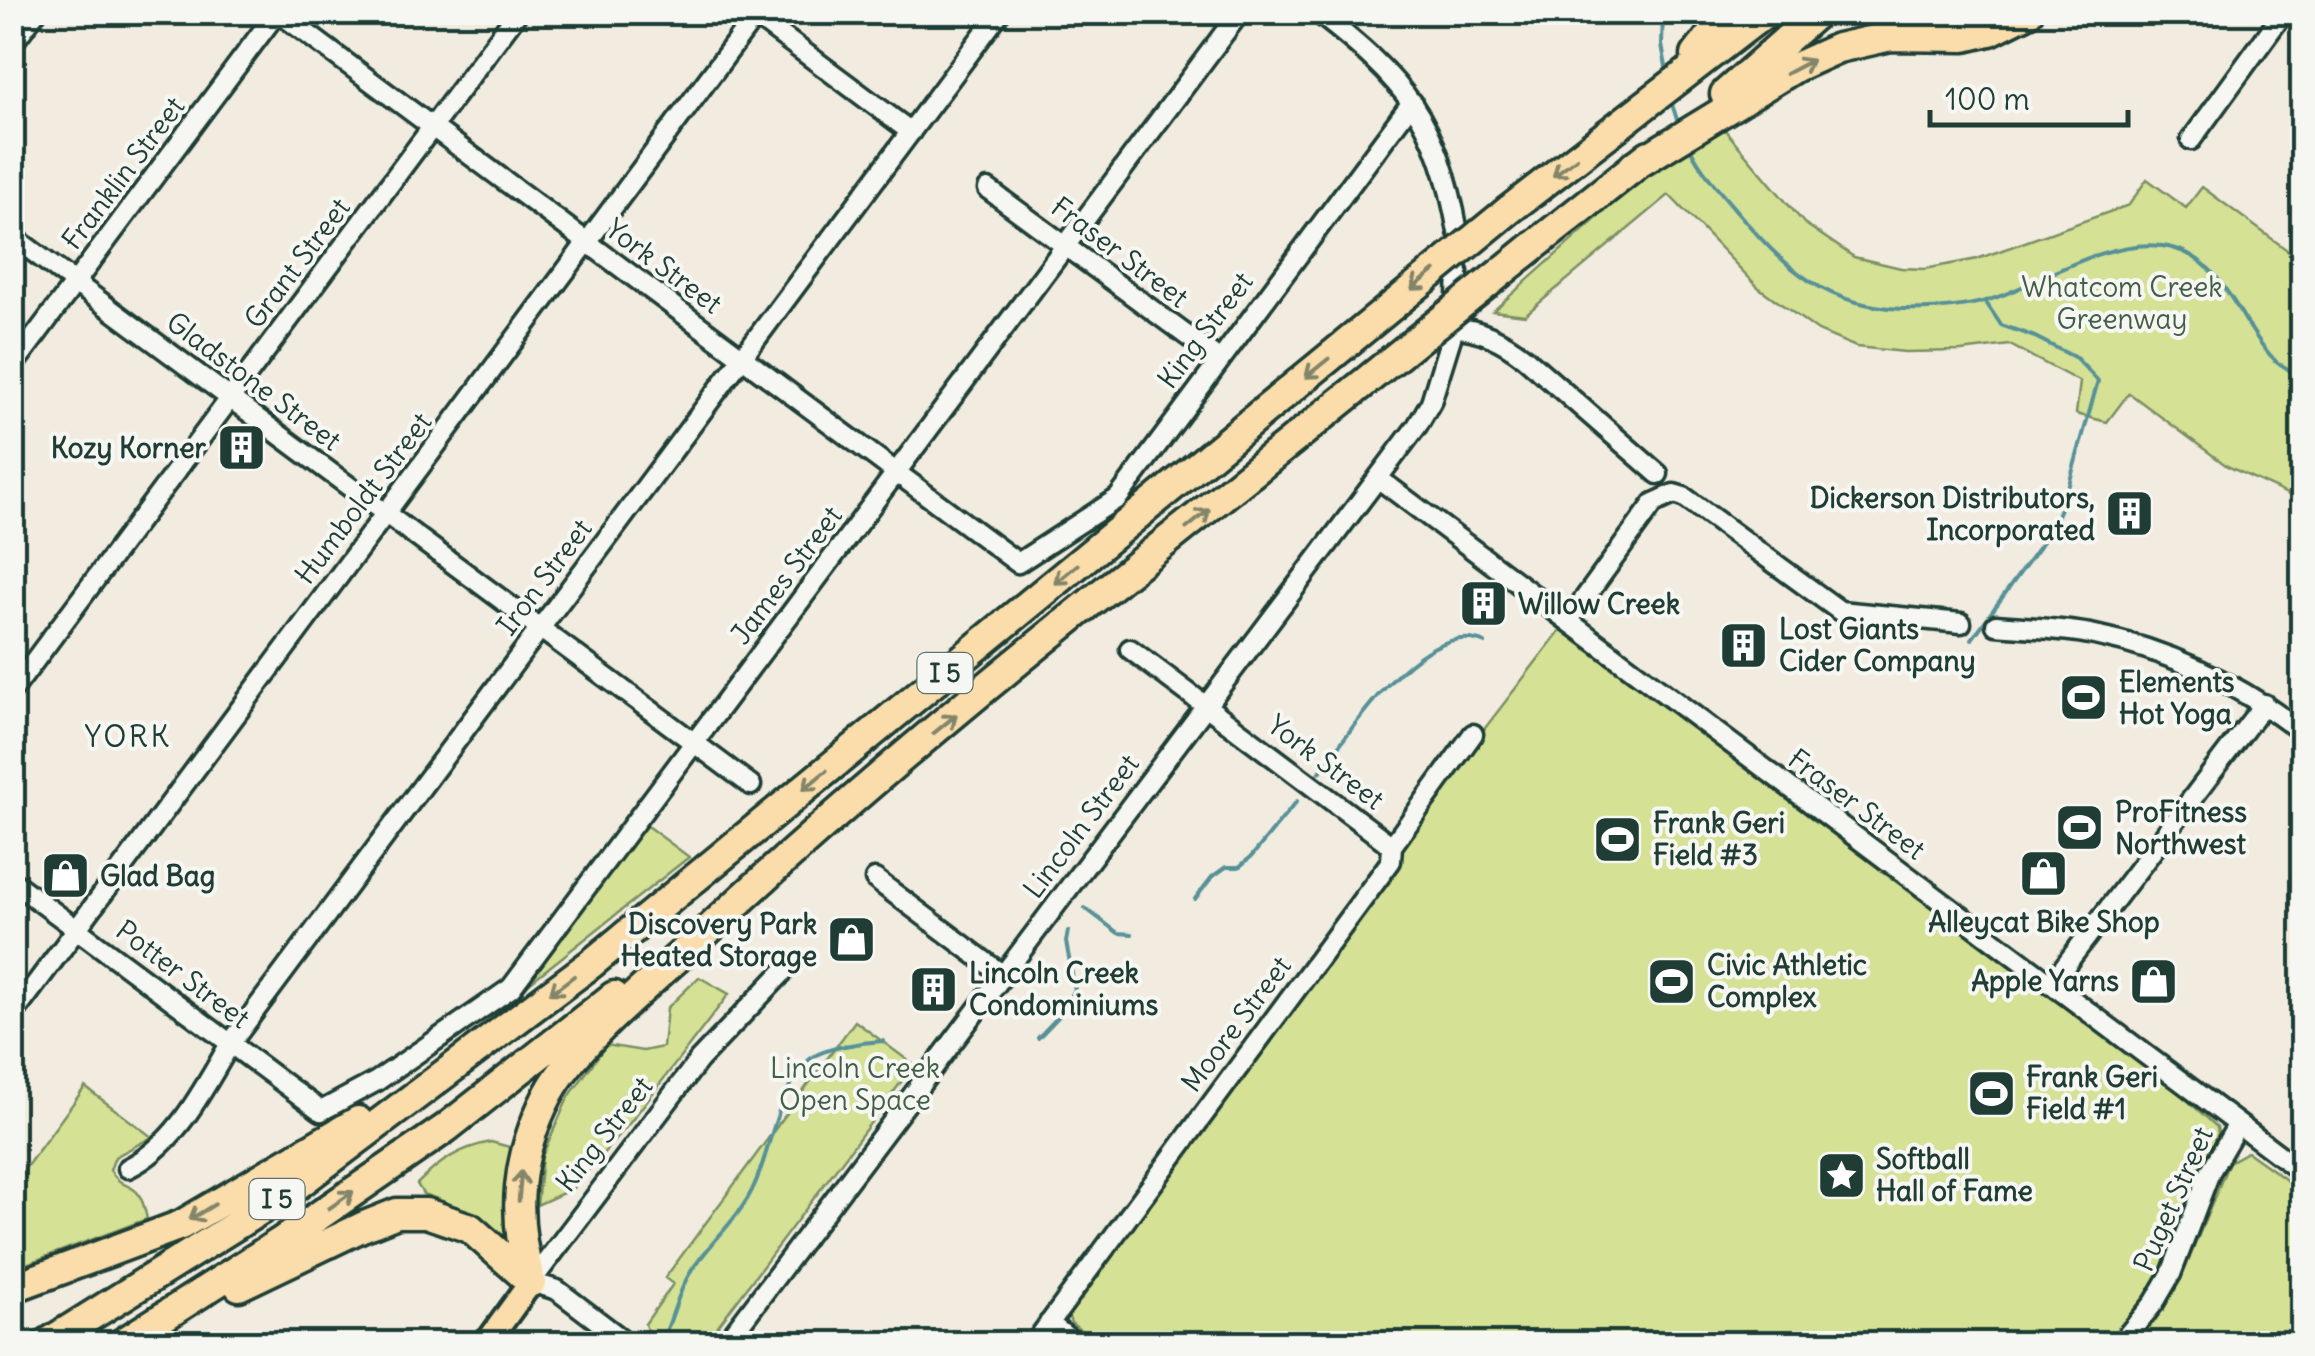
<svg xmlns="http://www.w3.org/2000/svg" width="2315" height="1356" font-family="Delius,sans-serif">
<rect width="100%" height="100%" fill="#f2ece0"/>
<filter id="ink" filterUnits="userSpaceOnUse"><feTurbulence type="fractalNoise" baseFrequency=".01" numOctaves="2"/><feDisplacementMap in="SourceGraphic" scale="20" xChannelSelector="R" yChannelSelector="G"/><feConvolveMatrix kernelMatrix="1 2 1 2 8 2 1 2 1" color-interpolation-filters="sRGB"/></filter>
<g filter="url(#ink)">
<path fill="#d5e194" stroke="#7a8f64" stroke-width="2.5" d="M1719 123 1804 223 1854 257 1901 268 1925 269 1977 259 2129 205 2147 179 2186 208 2202 187 2302 261V501L2227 466 2129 393 2107 422 2076 414 2080 382 2010 345 1961 351 1905 352 1856 347 1818 331 1758 287 1669 195 1525 315 1493 311 1653 168Z
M1562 628 2176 1090 2217 1127 2218 1133C2187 1213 2169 1283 2104 1343L1098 1344 1071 1323 1067 1312 1072 1303 1394 872 1405 832Z
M643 823 689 857 514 995Z
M699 977 729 994 629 1124 572 1189 537 1205 542 1156 568 1098 606 1045 643 1051 663 1047 667 1008Z
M855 1021 914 1065 705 1343H655L650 1340 645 1324 673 1284 665 1278Z
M85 1087 152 1137 115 1157 110 1170C127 1197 138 1174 147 1219L13 1269V1185Z
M491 1142 513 1148 505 1240C481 1217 454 1204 423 1194L417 1184C440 1161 459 1148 491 1142Z
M2247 1152 2302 1191V1343H2134L2155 1321 2185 1269 2229 1162Z"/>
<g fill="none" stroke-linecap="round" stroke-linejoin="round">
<path stroke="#579198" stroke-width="4" d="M1663 12 1662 45 1667 72
M1671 101 1679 126
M1690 148C1702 172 1722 194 1740 215 1796 281 1839 313 1929 309 1953 308 1981 304 2003 295 2051 276 2109 239 2163 246 2222 254 2236 318 2271 356 2280 366 2291 371 2302 377
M1972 639 2049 533 2066 495 2098 381 2076 358 2035 337 2001 325 1985 301
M1320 772C1351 730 1424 615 1485 643
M1195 899 1212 877 1226 867H1239L1251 857 1297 801
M1085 908 1118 933 1132 934
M1038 1038 1059 1016 1075 990 1066 942 1068 931
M660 1344C673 1321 676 1295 690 1273 709 1243 740 1218 754 1186 773 1144 775 1094 809 1060 823 1047 865 1042 883 1041"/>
<defs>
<path id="minor" d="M278 12 1018 563 1118 498 1412 102
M750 12 911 132
M1317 12C1406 81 1438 120 1458 232
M12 44 36 12
M2191 140 2284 12
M988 189 1220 360
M12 236 751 785
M1457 296 1458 272
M12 367 277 12
M1379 479 2302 1172
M1568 621 1654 503 1674 494 1684 497 1840 611 1961 623
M1996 625C2028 628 2063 628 2095 635 2172 651 2240 685 2302 732
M1130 649 1392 846
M12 691 518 12
M875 879 1004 976
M12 881 321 1111 377 1081 511 988 1240 12
M2051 984 2264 704
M12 1016 758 12
M128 1168C177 1144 203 1089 230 1044L1000 12
M1049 1323 1076 1344
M628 1344 557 1290 531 1282 699 1060 782 973
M725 1344 1417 426 1431 402 1454 328C1479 328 1505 342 1524 357L1658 474
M1034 1344 1391 861 1392 846 1473 734
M2120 1344 2154 1303 2171 1274 2210 1172 2238 1124"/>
<path id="major" d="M486 1344 531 1282"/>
<path id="highway" d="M1696 55 1729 12
M1725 94 1818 12
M1634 166 1796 67 1838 48 1891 36 1965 37 1990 31 2028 12
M1509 210 1766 12
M1530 249 1649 155
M531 1282C511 1215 516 1156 549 1093 579 1038 660 975 707 931 923 728 1161 548 1391 361
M239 1286 362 1227 397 1213H426L470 1228 531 1282
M12 1288 181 1225 358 1121
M46 1344 281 1197 592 963 1392 306
M121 1344 282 1241 446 1128 614 996"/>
</defs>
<use href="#minor" stroke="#1f3d34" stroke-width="25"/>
<use href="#major" stroke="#1f3d34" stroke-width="30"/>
<use href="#highway" stroke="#1f3d34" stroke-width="35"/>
<use href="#minor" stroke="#f6f6f2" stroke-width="18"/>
<use href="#major" stroke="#faddab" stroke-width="22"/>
<use href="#highway" stroke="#faddab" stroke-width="28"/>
<defs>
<path id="highway-bridge" d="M1392 306 1509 210
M1391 361 1530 249"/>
</defs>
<use href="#highway-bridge" stroke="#1f3d34" stroke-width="35" stroke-linecap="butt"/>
<use href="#highway-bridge" stroke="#faddab" stroke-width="28"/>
</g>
<defs><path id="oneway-shaft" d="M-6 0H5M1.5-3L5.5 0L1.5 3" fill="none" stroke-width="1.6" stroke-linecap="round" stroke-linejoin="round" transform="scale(2.5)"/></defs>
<g stroke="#82856a">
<use href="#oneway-shaft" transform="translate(1799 67) rotate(-28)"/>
<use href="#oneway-shaft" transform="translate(1565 167) rotate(143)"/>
<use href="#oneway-shaft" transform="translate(1423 280) rotate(141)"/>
<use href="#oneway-shaft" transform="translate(1317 368) rotate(141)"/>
<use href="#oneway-shaft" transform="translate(1198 519) rotate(-39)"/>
<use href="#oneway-shaft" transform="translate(1066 574) rotate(141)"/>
<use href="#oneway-shaft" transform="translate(945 724) rotate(-39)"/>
<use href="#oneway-shaft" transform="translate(815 780) rotate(141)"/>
<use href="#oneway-shaft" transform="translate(562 985) rotate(143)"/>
<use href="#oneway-shaft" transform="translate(520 1186) rotate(-85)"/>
<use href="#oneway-shaft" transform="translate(341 1200) rotate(-35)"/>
<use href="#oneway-shaft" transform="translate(202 1212) rotate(149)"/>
</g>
</g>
<defs>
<symbol id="building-square" viewBox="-11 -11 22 22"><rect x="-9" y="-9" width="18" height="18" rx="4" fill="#1f3d34" stroke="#f6f6f2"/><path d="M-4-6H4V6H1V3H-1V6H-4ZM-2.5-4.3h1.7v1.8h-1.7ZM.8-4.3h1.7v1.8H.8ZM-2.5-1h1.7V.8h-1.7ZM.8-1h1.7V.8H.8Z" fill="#fff"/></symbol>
<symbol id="stadium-square" viewBox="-11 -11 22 22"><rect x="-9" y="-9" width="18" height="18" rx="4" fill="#1f3d34" stroke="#f6f6f2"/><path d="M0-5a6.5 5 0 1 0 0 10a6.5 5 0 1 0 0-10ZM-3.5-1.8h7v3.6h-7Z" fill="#fff"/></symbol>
<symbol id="shop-square" viewBox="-11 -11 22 22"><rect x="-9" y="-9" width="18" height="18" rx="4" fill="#1f3d34" stroke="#f6f6f2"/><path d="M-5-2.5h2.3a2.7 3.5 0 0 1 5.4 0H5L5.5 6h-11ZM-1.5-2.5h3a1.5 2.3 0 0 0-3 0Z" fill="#fff"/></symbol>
<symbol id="sight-square" viewBox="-11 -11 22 22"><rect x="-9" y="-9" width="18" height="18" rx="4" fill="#1f3d34" stroke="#f6f6f2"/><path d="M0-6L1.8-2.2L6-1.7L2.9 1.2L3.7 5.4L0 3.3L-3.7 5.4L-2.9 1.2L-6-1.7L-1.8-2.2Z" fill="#fff"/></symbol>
</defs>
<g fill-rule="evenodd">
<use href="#building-square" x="214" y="420" width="55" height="55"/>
<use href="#building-square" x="2102" y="486" width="55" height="55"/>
<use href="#building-square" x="1456" y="576" width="55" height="55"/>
<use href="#building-square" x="1716" y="618" width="55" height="55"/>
<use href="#stadium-square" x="2056" y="670" width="55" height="55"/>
<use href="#stadium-square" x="2052" y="800" width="55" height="55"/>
<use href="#stadium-square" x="1590" y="812" width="55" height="55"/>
<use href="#shop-square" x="2016" y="846" width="55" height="55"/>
<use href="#shop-square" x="38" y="848" width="55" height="55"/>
<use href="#shop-square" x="824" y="912" width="55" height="55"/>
<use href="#stadium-square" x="1644" y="954" width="55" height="55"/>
<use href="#shop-square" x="2126" y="954" width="55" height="55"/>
<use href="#building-square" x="906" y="962" width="55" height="55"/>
<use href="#stadium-square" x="1964" y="1066" width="55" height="55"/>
<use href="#sight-square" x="1814" y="1148" width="55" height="55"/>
</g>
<g text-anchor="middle" stroke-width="8" stroke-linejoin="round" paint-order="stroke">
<g fill="#f6f6f2" stroke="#60746d" stroke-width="2.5">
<rect x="917.5" y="653" width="55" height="40" rx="8"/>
<rect x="249.5" y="1179" width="55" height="40" rx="8"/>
</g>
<g font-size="25" font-weight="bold" fill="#1f3d34">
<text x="945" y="682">I 5</text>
<text x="277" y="1208">I 5</text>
</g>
<g font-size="28" fill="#1f3d34" stroke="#f6f6f2">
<text transform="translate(123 173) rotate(-53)" y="10">Franklin Street</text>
<text transform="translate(1120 252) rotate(37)" y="10">Fraser Street</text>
<text transform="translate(297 263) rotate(-53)" y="10">Grant Street</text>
<text transform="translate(664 266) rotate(37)" y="10">York Street</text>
<text transform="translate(1205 330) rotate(-53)" y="10">King Street</text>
<text transform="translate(254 381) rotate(37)" y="10">Gladstone Street</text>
<text transform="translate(363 498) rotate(-53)" y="10">Humboldt Street</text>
<text transform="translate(786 575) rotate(-53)" y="10">James Street</text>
<text transform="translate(544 577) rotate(-53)" y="10">Iron Street</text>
<text transform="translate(1326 762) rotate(37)" y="10">York Street</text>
<text transform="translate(1857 804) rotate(37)" y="10">Fraser Street</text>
<text transform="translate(1081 826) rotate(-53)" y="10">Lincoln Street</text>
<text transform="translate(183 974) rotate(37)" y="10">Potter Street</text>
<text transform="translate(1236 1024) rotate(-53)" y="10">Moore Street</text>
<text transform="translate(604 1134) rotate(-52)" y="10">King Street</text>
<text transform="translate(2173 1199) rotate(-66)" y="10">Puget Street</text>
</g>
<g font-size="28" fill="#435e47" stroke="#f6f6f2">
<text x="2122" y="297">Whatcom Creek<tspan x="2122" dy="32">Greenway</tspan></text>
<text x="855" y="1078">Lincoln Creek<tspan x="855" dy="32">Open Space</tspan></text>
</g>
<g font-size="28" font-weight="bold" fill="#1f3d34" stroke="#f6f6f2" text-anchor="start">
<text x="206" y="458" text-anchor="end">Kozy Korner</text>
<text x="2095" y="508" text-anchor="end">Dickerson Distributors,<tspan x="2095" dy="32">Incorporated</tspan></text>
<text x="1518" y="614">Willow Creek</text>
<text x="1779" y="639">Lost Giants<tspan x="1779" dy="32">Cider Company</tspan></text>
<text x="2119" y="692">Elements<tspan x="2119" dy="32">Hot Yoga</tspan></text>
<text x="2115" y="822">ProFitness<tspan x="2115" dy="32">Northwest</tspan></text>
<text x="1653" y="833">Frank Geri<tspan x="1653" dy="32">Field #3</tspan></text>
<text x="100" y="886">Glad Bag</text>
<text x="2044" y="932" text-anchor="middle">Alleycat Bike Shop</text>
<text x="817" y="934" text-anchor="end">Discovery Park<tspan x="817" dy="32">Heated Storage</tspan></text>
<text x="1707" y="975">Civic Athletic<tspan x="1707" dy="32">Complex</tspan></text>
<text x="969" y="983">Lincoln Creek<tspan x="969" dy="32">Condominiums</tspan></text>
<text x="2119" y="991" text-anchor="end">Apple Yarns</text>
<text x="2026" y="1087">Frank Geri<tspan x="2026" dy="32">Field #1</tspan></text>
<text x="1876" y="1169">Softball<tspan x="1876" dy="32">Hall of Fame</tspan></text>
</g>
<g font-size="30" letter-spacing="2.5" fill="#1f3d34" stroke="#f6f6f2">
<text x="128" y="747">YORK</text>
</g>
</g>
<rect width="2315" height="1356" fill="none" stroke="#f6f6f2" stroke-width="50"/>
<rect x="25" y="25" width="2265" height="1306" fill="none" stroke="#1f3d34" stroke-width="4" filter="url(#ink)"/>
<path d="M1930 110v15h198v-15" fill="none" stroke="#1f3d34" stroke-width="5"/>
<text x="1945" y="110" font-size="30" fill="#1f3d34" stroke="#f6f6f2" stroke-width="8" paint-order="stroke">100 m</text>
</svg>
